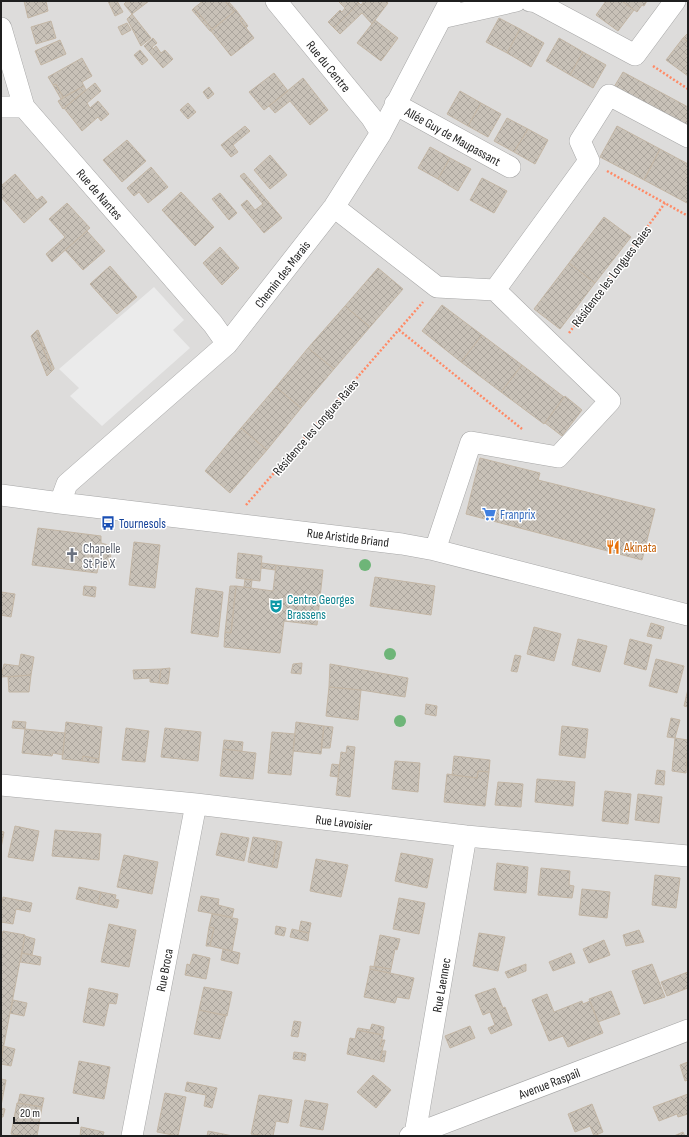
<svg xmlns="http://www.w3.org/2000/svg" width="689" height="1137" font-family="'Sofia Sans Condensed',sans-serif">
<defs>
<pattern id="building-cross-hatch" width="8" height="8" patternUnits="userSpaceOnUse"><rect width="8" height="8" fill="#c8c1b7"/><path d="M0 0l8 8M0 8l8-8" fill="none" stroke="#aba59d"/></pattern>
</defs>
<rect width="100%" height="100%" fill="#f0eee4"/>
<path fill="#dddcdb" d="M1 1H688V1136H1Z"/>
<path fill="#ebebeb" d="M154 287 184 320 173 330 190 348 102 426 70 396 79 388 59 369Z"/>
<path fill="url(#building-cross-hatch)" stroke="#c3b6a5" d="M24 1H46L48 11 28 18Z
M108 1H117L123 12 115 16Z
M127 1H149L132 14 124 4Z
M203 1H225L234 12 212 29 194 8Z
M225 1H228L236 10 234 12Z
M338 1H357L359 3 334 28 328 22 340 10 342 12 345 8Z
M364 1H386L388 3 372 24 362 13 340 34 334 28 359 3 361 5Z
M606 1H622L634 10 618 31 596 15Z
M622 1H647L644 6 642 5 637 12Z
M194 8 212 29 211 31H210L192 10Z
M236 10 242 18 240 20 254 38 231 56 211 31Z
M132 14 151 38 141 46 127 19Z
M242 18 248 26 246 28 240 20Z
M499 18 520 29 507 53 486 42Z
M375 20 398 38 381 61 357 43Z
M51 21 56 38 36 44 31 27Z
M127 23 131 30 122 35 118 27Z
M520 29 544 43 531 67 507 53Z
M688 33V42L683 38Z
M153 38 157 43 152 47 153 49 156 46 161 53 165 50 173 59 163 68 144 46Z
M559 38 583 52 570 75 546 61Z
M683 38 688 42V76L666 60Z
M60 40 66 54 41 65 35 51Z
M140 50 148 60 142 65 134 55Z
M583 52 606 65 593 88 570 75Z
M82 58 92 76 82 82 84 86 63 97 56 84 53 85 48 77Z
M623 72 688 107V128L614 87Z
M274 73 288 91 264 110 249 92Z
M303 78 328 110 310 125 290 101 275 113 269 106Z
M95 83 101 91 87 103 90 108 98 101 109 114 101 121 98 117 82 131 64 108Z
M56 84 63 97 61 99 53 85Z
M84 86 86 90 63 109 58 101Z
M209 87 214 94 208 99 203 92Z
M460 91 481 103 468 126 447 114Z
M188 103 196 112 188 119 180 110Z
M481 103 501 114 488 137 468 126Z
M507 118 528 129 514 152 494 141Z
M245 126 250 131 233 145 238 152 231 157 221 145Z
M617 126 660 149 644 180 600 157Z
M528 129 548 140 535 164 514 152Z
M127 140 146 161 122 182 103 160Z
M430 147 450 158 438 179 418 168Z
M660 149 688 164V201L687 203 644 180Z
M270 155 287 175 270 189 254 170Z
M450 158 471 169 458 191 438 179Z
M151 167 168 187 148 203 139 192 134 196 127 188Z
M244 173 282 218 264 233 241 205 247 200 255 210 263 204 240 176Z
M15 174 37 200 42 196 47 202 24 223 1 197V186Z
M482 178 507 191 494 213 470 200Z
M181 192 214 227 195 246 162 210Z
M220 193 237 213 229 220 212 199Z
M67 203 90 228 52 262 46 254 65 237 49 219Z
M604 217 631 237 595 283 569 263Z
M87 231 105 251 83 270 65 250Z
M220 247 239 268 222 285 203 263Z
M569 263 595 283 560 329 534 309Z
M110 266 137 297 117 314 90 284Z
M378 268 403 289 370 327 345 306Z
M442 305 482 335 461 362 422 331Z
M345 306 370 327 334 369 308 348Z
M38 330 54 368V369L52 371 36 331Z
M36 331 52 371 47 376 31 336Z
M482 335 522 365 501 392 461 362Z
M308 348 334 369 301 408 276 387Z
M522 365 564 397 544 424 501 392Z
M276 387 301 408 267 450 241 428Z
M565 396 582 410 562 436 545 423Z
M241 428 267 450 230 493 205 471Z
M480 458 540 473 538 480 655 509 642 560 466 514Z
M38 528 101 536V543L112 546 109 568 98 567 97 573 32 565Z
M134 542 160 545 155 588 129 585Z
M238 553 262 556 260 581 236 578Z
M262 563 276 565 275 570 261 568Z
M276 565 323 570 317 625 284 621 280 653 224 647 225 632 231 633 236 586 273 591Z
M375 577 435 586 431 615 370 606Z
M245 579 252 580 251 588 244 587Z
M84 586 96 587 95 597 83 595Z
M230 586H236L231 633 225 632Z
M196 588 223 592 218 637 191 633Z
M1 592 15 594 11 617 1 615Z
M651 623 664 627 661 639 647 636Z
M534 627 561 634 554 661 527 654Z
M578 639 607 646 600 672 572 665Z
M630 639 652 645 646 670 624 664Z
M21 654 34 657 31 675 1 677 4 664 19 666Z
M515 655 521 656 517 672 511 671Z
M656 659 684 666 677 693 649 686Z
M302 663 301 674 291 673 293 664Z
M330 664 408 678 405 697 361 690 329 687Z
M170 668 168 684 159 683 161 669Z
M161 669 159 683 150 682V678L134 679 133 670Z
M31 675 29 692H9L8 677Z
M329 687 361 690 358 720 326 716Z
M688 689V707L684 706Z
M426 704 437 706 436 716 425 714Z
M671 718 680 720 675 738 667 737Z
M13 721 26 722 25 729 12 728Z
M66 722 102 727 99 759 83 756 82 761 62 759Z
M296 722 324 726 321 754 293 751Z
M324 726 333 727 330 748H321Z
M562 726 588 729 585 758 559 755Z
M126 728 149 731 145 762 122 760Z
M165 728 201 732 198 761 161 757Z
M25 729 65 733 63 755 53 753 52 756 22 753Z
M272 732 295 734 291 775 268 773Z
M675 738 688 740 686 773 672 771Z
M224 740 243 742 242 751 223 749Z
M347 746 355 747 350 797 336 795 341 752 346 753Z
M223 749 256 753 253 779 220 776Z
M83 756 99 759V763L82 761Z
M454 756 490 760 489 772 478 771 477 778 452 775Z
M395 761 420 763 418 792 392 789Z
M332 764 340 765 338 777 330 776Z
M657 770 665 771 664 785 655 784Z
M478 771 489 772 485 806 444 802 447 774 477 778Z
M537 779 575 782 573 806 535 802Z
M498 782 523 784 521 807 495 805Z
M605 791 631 794 628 824 602 821Z
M638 794 662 797 659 823 635 820Z
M15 826 39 831 33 861 8 857Z
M55 830 101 834 99 860 52 856Z
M1 831 4 832 1 848Z
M221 833 249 838 244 861 216 855Z
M253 837 277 841 272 867 248 862Z
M277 841 282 842 277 868 272 867Z
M401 853 433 859 427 888 395 881Z
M124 855 158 862 152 894 117 887Z
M316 859 348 865 341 897 310 891Z
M497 863 528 867 526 893 494 890Z
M541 868 570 871 569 885 574 886 572 898 538 895Z
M655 875 680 878 676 908 652 905Z
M79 887 101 892 98 904 76 899Z
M582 889 610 892 607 918 579 915Z
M101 892 116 895 115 899 119 900 117 908 98 904Z
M201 896 219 899 218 905 234 909 232 917 198 911Z
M3 897 32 903 30 912 16 909 13 924 1 922V907Z
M399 898 425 903 419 934 393 929Z
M212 914 238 919 232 951 210 946 214 928 209 927Z
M301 921 311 923 309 933 299 931Z
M109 924 136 930 129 967 101 962Z
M276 926 286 928 284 936 275 934Z
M209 927 214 928 210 946H206Z
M292 929 309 933 308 941 290 937Z
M639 930 644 942 626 946 623 935Z
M3 931 25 935 1 1060V941Z
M479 933 505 937 498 971 473 966Z
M380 935 400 939 397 950 395 949 391 969 374 966Z
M25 936 35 939 32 955 22 953Z
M604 940 610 955 589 963 583 949Z
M223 949 240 953 238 964 221 960Z
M22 953 41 957 40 965 20 962Z
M571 953 575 963 553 971 549 962Z
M193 954 210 958 206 979 185 975 187 964 190 965Z
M526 964V971L508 978 505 972Z
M652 964 665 997 644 1004 632 971Z
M370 966 391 969 390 973 370 969Z
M370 969 414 978 409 999 397 997 395 1003 364 997Z
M688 972V988L667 996 661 982Z
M204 987 232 992 227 1016 199 1010Z
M89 988 118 994 116 1004 109 1003 104 1026 83 1022Z
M495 988 503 1008 505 1007 512 1025 491 1034 488 1028 495 1025 490 1012 483 1015 475 995Z
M611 991 620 1014 598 1022 589 999Z
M547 994 554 1012 582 1001 583 1004 590 1001 603 1033 568 1047 563 1036 549 1041 532 1000Z
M13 1000 27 1003 24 1016 10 1013Z
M199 1010 226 1015 220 1039 194 1034Z
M294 1021 301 1022 298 1037 291 1036Z
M372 1024 384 1027 383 1035 357 1030 358 1028 370 1030Z
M470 1026 475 1038 450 1048 445 1036Z
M357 1030 383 1035 380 1046 383 1047 380 1061 347 1054 350 1038 355 1039Z
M382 1040H385L383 1047 380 1046Z
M3 1046 15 1049 11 1066 1 1064Z
M382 1051H386L384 1062 380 1061Z
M294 1052 303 1053 301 1060 293 1059Z
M303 1053 306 1054 305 1061 301 1060Z
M79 1061 110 1067 104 1099 73 1093Z
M688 1062V1080L685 1081 680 1065Z
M373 1075 391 1090 376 1108 357 1092Z
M1 1079 6 1080 1 1106Z
M187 1082 217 1088 212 1108 204 1106 206 1095 185 1091Z
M165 1093 186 1097 178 1136 157 1132Z
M20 1094 44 1098 42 1107 18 1103Z
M688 1094V1114L678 1117 677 1114 659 1121 653 1107Z
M259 1095 292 1100 288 1123 276 1121 273 1136H264L251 1134Z
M305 1100 328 1104 323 1130 300 1126Z
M17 1103 42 1107 37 1136H25L11 1134Z
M592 1104 603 1132 594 1136 590 1126 575 1132 568 1114Z
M1 1108 5 1109 3 1117H1Z
M81 1127 104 1132 103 1136H80Z
M208 1131 233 1136H207Z
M683 1132 685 1136H674Z"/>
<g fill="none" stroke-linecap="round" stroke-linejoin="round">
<defs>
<path id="street" d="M276 1 371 117 381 133
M530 1 536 2 635 55 675 1
M441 18 516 1
M1 28 24 107 213 324 227 344
M395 104 510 167
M1 107H24
M334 207 437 287 495 290
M495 290 589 161 580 141 609 95 688 137
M1 495 60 503 402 544 435 550 688 615
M60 503 67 484 227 344 334 207 381 133 450 1
M435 550 471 442 558 457 610 401 495 290
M1 785 196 804 466 836 688 856
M415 1134 466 836
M132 1136 196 804
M410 1136 688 1030"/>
</defs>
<use href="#street" stroke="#a6a6a6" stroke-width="22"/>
<path stroke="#ff8a66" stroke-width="2.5" stroke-dasharray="2 2" stroke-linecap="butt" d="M653 66 688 89
M607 171 688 216
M399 330 522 429
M569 333 665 203
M246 505 423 302"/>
<use href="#street" stroke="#fff" stroke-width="21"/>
</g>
<g fill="#6eb578">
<circle cx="365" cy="565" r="6"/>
<circle cx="390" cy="654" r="6"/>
<circle cx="400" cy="721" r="6"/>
</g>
<defs>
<symbol id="supermarket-bare" viewBox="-9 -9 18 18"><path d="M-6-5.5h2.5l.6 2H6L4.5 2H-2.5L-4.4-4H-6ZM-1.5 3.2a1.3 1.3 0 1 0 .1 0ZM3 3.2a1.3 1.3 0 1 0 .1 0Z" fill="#3f7fe0" stroke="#fff" stroke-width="2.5" paint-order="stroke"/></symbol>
<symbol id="bus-bare" viewBox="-9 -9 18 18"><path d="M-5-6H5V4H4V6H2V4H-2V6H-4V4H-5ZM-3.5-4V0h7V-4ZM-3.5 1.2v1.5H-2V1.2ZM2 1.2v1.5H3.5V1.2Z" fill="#1a4fb4" stroke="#fff" stroke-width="2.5" paint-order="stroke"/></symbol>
<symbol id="restaurant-bare" viewBox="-9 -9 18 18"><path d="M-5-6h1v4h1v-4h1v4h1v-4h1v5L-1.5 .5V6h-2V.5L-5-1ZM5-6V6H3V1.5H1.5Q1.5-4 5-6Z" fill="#e8710a" stroke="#fff" stroke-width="2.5" paint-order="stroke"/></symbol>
<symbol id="church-bare" viewBox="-9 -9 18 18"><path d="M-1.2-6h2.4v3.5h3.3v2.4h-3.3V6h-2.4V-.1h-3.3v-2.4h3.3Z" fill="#6b7280" stroke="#fff" stroke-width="2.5" paint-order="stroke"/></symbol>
<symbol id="theatre-bare" viewBox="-9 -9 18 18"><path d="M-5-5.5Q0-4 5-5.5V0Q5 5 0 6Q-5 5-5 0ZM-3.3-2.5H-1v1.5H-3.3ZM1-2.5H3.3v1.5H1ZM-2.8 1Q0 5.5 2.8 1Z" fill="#0f9aa8" stroke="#fff" stroke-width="2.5" paint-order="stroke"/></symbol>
</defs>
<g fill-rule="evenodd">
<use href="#supermarket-bare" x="479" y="504" width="20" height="20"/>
<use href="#bus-bare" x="98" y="513" width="20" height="20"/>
<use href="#restaurant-bare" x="603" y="537" width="20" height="20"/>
<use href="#church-bare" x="62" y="545" width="20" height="20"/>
<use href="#theatre-bare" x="266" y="596" width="20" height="20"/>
</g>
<g text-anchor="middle" stroke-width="3" stroke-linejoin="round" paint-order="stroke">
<g font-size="13" fill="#1f1f1f" stroke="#fff">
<text transform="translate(329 66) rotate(51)" y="5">Rue du Centre</text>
<text transform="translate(453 136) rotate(29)" y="5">Allée Guy de Maupassant</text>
<text transform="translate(100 194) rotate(49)" y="5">Rue de Nantes</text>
<text transform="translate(282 274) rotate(-52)" y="5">Chemin des Marais</text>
<text transform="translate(611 276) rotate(-53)" y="5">Résidence les Longues Raies</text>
<text transform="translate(315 427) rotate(-49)" y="5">Résidence les Longues Raies</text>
<text transform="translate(348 537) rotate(7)" y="5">Rue Aristide Briand</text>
<text transform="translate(344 822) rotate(7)" y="5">Rue Lavoisier</text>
<text transform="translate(164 970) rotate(-79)" y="5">Rue Broca</text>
<text transform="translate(441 985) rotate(-80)" y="5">Rue Laennec</text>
<text transform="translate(549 1083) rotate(-21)" y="5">Avenue Raspail</text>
</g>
<g font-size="13" fill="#366cbe" stroke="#fff" text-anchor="start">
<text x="500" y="519">Franprix</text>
</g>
<g font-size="13" fill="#164399" stroke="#fff" text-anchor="start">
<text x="119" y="528">Tournesols</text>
</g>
<g font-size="13" fill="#c56008" stroke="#fff" text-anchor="start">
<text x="624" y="552">Akinata</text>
</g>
<g font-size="13" fill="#5b616d" stroke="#fff" text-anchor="start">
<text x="83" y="553">Chapelle<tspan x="83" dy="15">St Pie X</tspan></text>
</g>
<g font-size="13" fill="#0d838f" stroke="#fff" text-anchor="start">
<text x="287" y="604">Centre Georges<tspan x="287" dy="15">Brassens</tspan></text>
</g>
</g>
<rect width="689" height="1137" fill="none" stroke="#1f1f1f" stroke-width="4"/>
<path d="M14 1117v6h64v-6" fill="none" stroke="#1f1f1f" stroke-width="2"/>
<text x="20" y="1117" font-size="12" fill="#1f1f1f" stroke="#ffffff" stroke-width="3" paint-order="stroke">20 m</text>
</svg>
